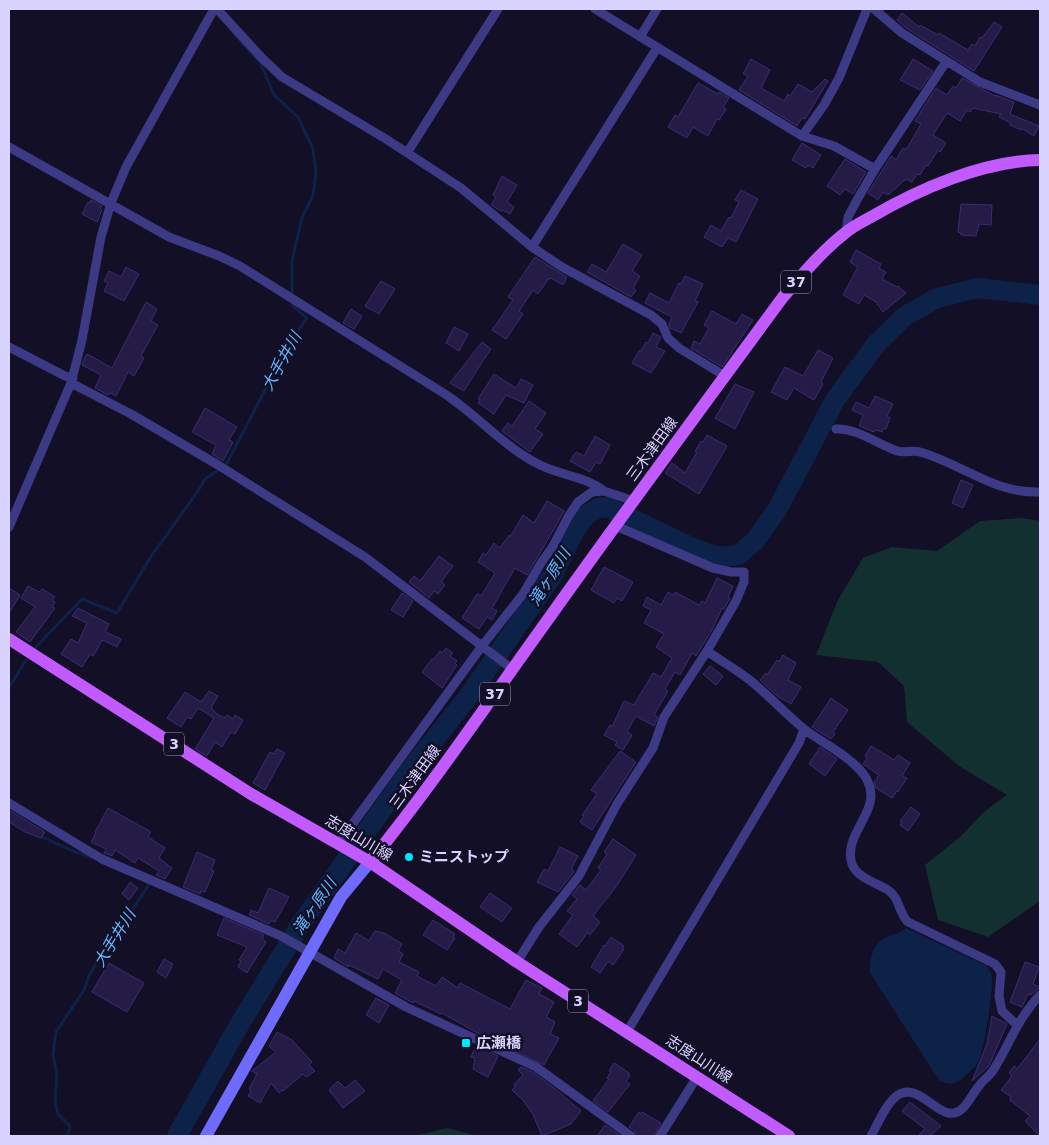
<svg xmlns="http://www.w3.org/2000/svg" width="1049" height="1145" font-family="'DejaVu Sans','Noto Sans JP',sans-serif">
<rect width="100%" height="100%" fill="#130f26"/>
<path fill="#12302f" d="M1022 518 1040 521V901L988 937 938 920 925 865 960 837 985 811 1007 795 959 766 907 722 904 686 878 662 816 655 837 602 863 558 892 547 937 551 980 521Z
M447 1128 478 1136H415Z"/>
<path fill="#0c2248" d="M906 928 987 966C988 968 990 970 991 973 995 983 984 1054 977 1064 975 1067 971 1070 969 1072 959 1082 952 1088 939 1080L870 973C870 958 872 946 885 938 893 934 898 935 906 928Z"/>
<g fill="none" stroke-linecap="round" stroke-linejoin="round">
<path stroke="#0c2248" stroke-width="3" d="M36 647 82 599 117 613 150 558 198 491 205 479 226 465 289 344 307 318 292 305V261L302 218 313 195 316 173 313 149 298 117 274 95 261 64 229 28
M9 688 26 660
M38 835 70 850 92 857
M66 1136 70 1129 69 1125 58 1114 55 1101 57 1073 53 1055 56 1032 84 990 89 976 106 945 117 933 150 883 148 882"/>
<path stroke="#0c2248" stroke-width="20" d="M177 1136 238 1027 302 922 408 773 468 697 552 576 575 530 586 515 598 508 607 507 691 547 718 557 738 555 755 541 777 510 835 400 876 344 905 316 937 298 978 288 1040 295"/>
</g>
<path fill="#241b47" stroke="#3b2d73" d="M902 13 919 27 920 25 938 35 939 33 968 50 972 44 975 46 980 37 982 38 994 22 1002 27 974 71 906 28 897 20Z
M751 59 770 70 761 88 784 101 788 94 790 96 798 84 812 92 825 79 828 81 805 119 802 118 797 126 739 90 748 76 743 74Z
M913 59 933 71 920 90 900 80Z
M962 78 995 96V95L1014 102 1010 114 1039 126 1034 136 1021 128V130L1010 125 1011 123 999 117 1001 114 973 108 970 112 967 110 960 121 947 113 933 135 946 143 940 152 938 150 928 166 926 165 920 175 917 174 912 182 906 179 888 195 883 192 878 200 868 193 891 156 896 160 903 148 906 150 921 124 915 121 936 88 947 95 953 86 956 88Z
M698 83 718 94 719 92 729 98 723 108 726 109 719 120 717 119 708 136 693 127 687 138 668 127 675 115 678 117Z
M802 143 821 155 813 168 808 165 806 168 792 160Z
M845 159 866 172 853 194 845 189 840 195 827 186Z
M502 176 517 185 507 202 514 207 510 214 502 210 501 211 491 205 496 197 493 195Z
M741 190 758 199 736 242 728 238 722 247 704 237 711 225 721 231 729 217 731 218 739 202 735 200Z
M91 200 102 206 100 208 102 210 97 222 82 214 88 202 90 203Z
M961 204 992 205 991 225 979 224 976 236 961 235V233L958 232Z
M623 244 642 255 632 271 640 276 633 288 636 290 631 297 587 272 592 264 606 272Z
M856 250 881 264 879 268 886 272 882 279 897 287 898 286 906 293 883 312 876 302 864 295 859 304 843 295 858 267 850 262Z
M535 257 567 277 563 285 551 278 550 279H548L538 294 533 290 519 311 523 314 506 339 492 330 513 300 508 297Z
M126 267 139 274 124 301 104 291 108 283 104 281 109 271 121 277Z
M685 276 703 284 695 301 698 302 681 333 670 328 669 324 672 317 645 303 650 293 669 303 679 283 681 284Z
M381 281 395 289 379 314 365 306Z
M146 302 157 309 151 321 158 325 141 356 144 358 134 376 128 372 116 396 110 393 108 395 95 388 101 375 82 365 83 361 87 354 112 368Z
M351 309 362 316 354 329 343 323Z
M712 311 736 324 742 314 753 320 722 367 691 348 694 341 700 344 709 328 704 325Z
M454 327 468 334 459 351 446 343Z
M653 333 661 337 656 347 665 351 651 373 632 363 639 351H641L646 342 648 343Z
M482 342 491 349 482 362 464 391 450 383Z
M818 350 833 358 821 382 823 384 814 400 794 388 787 400 771 392 785 367 803 376Z
M494 374 516 388 521 379 533 385 524 403 506 395 494 414 478 403 480 400 478 399Z
M735 384 754 392 735 429 715 418Z
M875 396 893 404 887 416 890 418 886 429 884 428 882 432 876 430 874 432 859 426 863 415 852 410 856 402 869 408Z
M529 401 546 413 535 429 543 434 530 452 502 431 508 423 512 426Z
M205 408 237 427 229 440 233 442 223 461 212 454 216 445 192 432Z
M707 435 727 446 699 494 665 473 672 463 685 473 697 452 695 451 701 441 703 442Z
M595 436 610 445 600 464 596 462 590 472 570 461 576 452 584 456Z
M961 480 973 485 963 508 952 503Z
M547 501 564 511 557 524 527 575 515 568 492 608 497 611 492 620 487 617 479 629 462 618 477 594 481 596 495 573 478 562 483 553 486 555 494 543 500 548 509 535 510 537 523 515 534 523Z
M439 556 453 566 441 582 445 585 438 594 434 591 429 598 409 582 414 576 420 581Z
M604 567 633 582 622 601 617 598 614 603 591 590Z
M717 578 733 586 728 597 730 598 724 609 722 608 712 630 696 656 692 653 680 675 675 672 665 689 668 691 654 715 658 717 654 726 636 716 627 732 632 735 623 750 615 745 617 742 604 735 610 725 612 727 624 701 634 705 653 673 661 677 672 658 656 647 664 634 644 623 651 610 643 606 647 597 661 605 668 592 673 595 675 592 699 605 702 601 705 603Z
M28 586 39 592 42 589 44 590 55 597 52 600 55 602 52 607 55 608 30 642 16 632 35 607 21 598Z
M9 588 20 595 9 613Z
M402 593 413 601 403 617 391 610Z
M78 608 109 624 105 632 121 639 117 647 102 640 97 650 93 656 90 654 82 667 61 654 71 639 78 643 87 623 72 616Z
M446 648 453 653 450 656 457 661 455 663 457 665 442 688 422 672 432 659 433 660 440 651 442 653Z
M783 655 796 663 788 680 801 687 791 704 777 696 760 680 766 673 767 675 777 660 779 662Z
M710 666 723 676 716 685 703 674Z
M209 691 218 696 211 708 217 714 225 718 227 715 233 719 235 715 243 720 235 734 231 732 222 747 215 742 207 756 195 749 214 718 198 708 191 719 187 717 181 727 167 718 185 692 201 702Z
M831 698 848 710 833 732 835 734 831 739 812 727Z
M871 746 894 760 898 755 910 763 902 776 907 778 898 792 897 791 892 798 876 788 874 782 879 775 863 764 867 758 865 756Z
M820 747 837 759 825 776 809 764Z
M277 749 285 753 265 790 253 783 270 752 274 754Z
M620 751 636 762 592 830 580 822 584 816 582 815 597 794 591 790Z
M911 807 920 814 908 831 900 825 902 822 900 821Z
M108 808 151 832 148 837 165 848 159 858 172 868 165 879 156 875 159 871 138 858 135 863 115 850 112 856 104 853 106 849 91 842 96 833 95 832Z
M9 810 45 832 41 838 25 832 9 822Z
M613 839 636 855 618 884 593 916 600 922 590 935 587 933 577 947 559 934 573 915 567 911 577 899 572 895 580 885 586 890 601 870 598 868 607 854 604 852Z
M560 847 578 856 571 869 574 871 573 873 558 892 537 882 544 869 548 871Z
M197 852 215 860 211 870 214 871 205 892 201 891 200 894 183 887Z
M130 882 138 888 129 900 122 894Z
M269 888 289 897 275 922 271 920 269 924 249 915 251 910 258 913Z
M490 893 512 908 502 922 480 907Z
M224 918 264 935 262 939 266 942 247 973 238 967 241 961 239 960 247 947 217 935Z
M433 920 455 934 453 937 455 938 447 950 423 935Z
M375 931 384 933 402 944 398 951 403 954 399 962 419 972 417 976 436 986 442 977 458 988 460 983 510 1009 526 980 542 988 539 994 554 1002 546 1017 555 1022 550 1034 559 1038 544 1065 481 1035 442 1013 441 1014 414 1001 413 1003 395 993 402 980 383 969 378 979 349 965 348 967 334 958 338 949 345 953 356 933 369 941Z
M611 937 624 946 622 948 624 949 613 965 608 961 600 973 591 967 604 945 605 946Z
M164 959 173 964 166 978 157 972Z
M1025 962 1039 967 1033 984 1040 987 1031 995 1028 994 1022 1007 1010 1002Z
M109 963 144 983 127 1012 92 992Z
M376 998 389 1005 379 1023 366 1015Z
M992 1016 1007 1024 989 1066 972 1081 987 1044Z
M277 1032 292 1040 312 1062 309 1065 315 1071 306 1077 303 1074 283 1091 282 1090 279 1093 271 1083 260 1103 248 1096 251 1091 249 1089 257 1074 252 1071 276 1052 269 1046Z
M1040 1039V1136L1025 1121 1030 1116 1010 1100 1011 1097 1001 1090 1012 1076 1009 1073 1014 1066 1017 1069Z
M476 1046 498 1056 488 1077 473 1069 475 1058 471 1057Z
M614 1063 629 1073 628 1075 630 1076 626 1081 630 1084 608 1112 593 1101 609 1079 607 1078 611 1072 609 1071Z
M521 1067 533 1072 553 1087 581 1111 571 1124 542 1136 532 1112H531L523 1100 512 1090 516 1086 514 1085 523 1075 518 1070Z
M355 1080 365 1091 343 1108 329 1090 338 1081 345 1088Z
M910 1102 941 1126 930 1136H918L925 1129 902 1111Z
M639 1112 641 1114 642 1112 661 1123 654 1136H637L635 1131 629 1127Z
M605 1125 621 1136H597Z"/>
<g fill="none" stroke-linecap="round" stroke-linejoin="round">
<path stroke="#3d3a85" stroke-width="9" d="M217 9 262 58 282 77 386 139 461 188 532 247 562 267 651 315 662 324 668 338 679 348 725 376
M595 9 802 136 834 146 875 169
M874 9 902 33 980 82 1040 105
M640 37 657 9
M802 136 824 105 839 78 867 9
M9 147 169 237 219 256 240 266 445 394C478 416 504 447 540 465 560 475 587 477 604 491
M407 153 498 9
M846 232 848 217 857 200 875 169 946 62
M532 247 657 48
M9 347 65 376 73 378
M71 383 131 414 218 465 365 557 512 669
M836 429C857 428 877 444 897 451 904 453 913 450 920 452 962 464 995 494 1040 492
M9 527 71 383 82 340 101 237 111 203 126 167 214 9
M707 651C721 661 737 670 751 681 769 696 786 714 804 729 822 743 860 761 868 782 882 811 842 834 852 864 857 878 877 883 888 890 900 898 898 912 908 922L995 964 1001 972 999 996 1002 1011 1017 1025
M9 803 102 859 281 936 406 1007 536 1067 631 1136
M338 844 482 646 523 594 541 563 553 546 568 517 578 502 592 492 604 491 634 501
M517 962 539 927 579 876 617 804 653 748 664 717 707 651 736 601 744 582V572H731L713 568 616 526
M627 1032 799 743 804 729
M660 1136 697 1077
M871 1136C878 1124 886 1103 898 1095 922 1080 942 1129 963 1108 969 1102 973 1093 979 1086 983 1080 990 1076 994 1069 1010 1043 1018 1018 1040 995"/>
<path stroke="#6f6bff" stroke-width="12" d="M206 1136 341 897 370 862"/>
<path stroke="#c25bff" stroke-width="12" d="M9 639 251 794 370 862 517 962 789 1136
M370 862C433 784 490 700 549 618 626 510 705 403 783 297 803 274 821 252 845 233 852 227 862 222 871 217 919 189 983 161 1040 160"/>
</g>
<g fill="#00e5ff" stroke="#130f26" stroke-width="2">
<circle cx="409" cy="857" r="5"/>
<rect x="461" y="1038" width="10" height="10" rx="2.5"/>
</g>
<g text-anchor="middle" stroke-width="5" stroke-linejoin="round" paint-order="stroke">
<g fill="#130f26" stroke="#9e99be" stroke-width="1">
<rect x="781" y="270.5" width="30" height="23" rx="4"/>
<rect x="480" y="682.5" width="30" height="23" rx="4"/>
<rect x="164" y="732.5" width="20" height="23" rx="4"/>
<rect x="568" y="989.5" width="20" height="23" rx="4"/>
</g>
<g font-size="14" font-weight="bold" fill="#d9d4ff">
<text x="796" y="287">37</text>
<text x="495" y="699">37</text>
<text x="174" y="749">3</text>
<text x="578" y="1006">3</text>
</g>
<g font-size="15" fill="#d9d4ff" stroke="#130f26">
<text transform="translate(652 449) rotate(-54)" y="5">三木津田線</text>
<text transform="translate(415 777) rotate(-54)" y="5">三木津田線</text>
<text transform="translate(359 838) rotate(31)" y="5">志度山川線</text>
<text transform="translate(699 1059) rotate(33)" y="5">志度山川線</text>
</g>
<g font-size="15" font-weight="bold" fill="#d9d4ff" stroke="#130f26" text-anchor="start">
<text x="419" y="862">ミニストップ</text>
<text x="476" y="1048">広瀬橋</text>
</g>
<g font-size="16" font-style="italic" fill="#62b6ff" stroke="#130f26">
<text transform="translate(281 361) rotate(-61)" y="6">大手井川</text>
<text transform="translate(549 577) rotate(-58)" y="6">滝ヶ原川</text>
<text transform="translate(314 906) rotate(-56)" y="6">滝ヶ原川</text>
<text transform="translate(114 938) rotate(-58)" y="6">大手井川</text>
</g>
</g>
<rect width="1049" height="1145" fill="none" stroke="#d9d4ff" stroke-width="20"/>
</svg>
